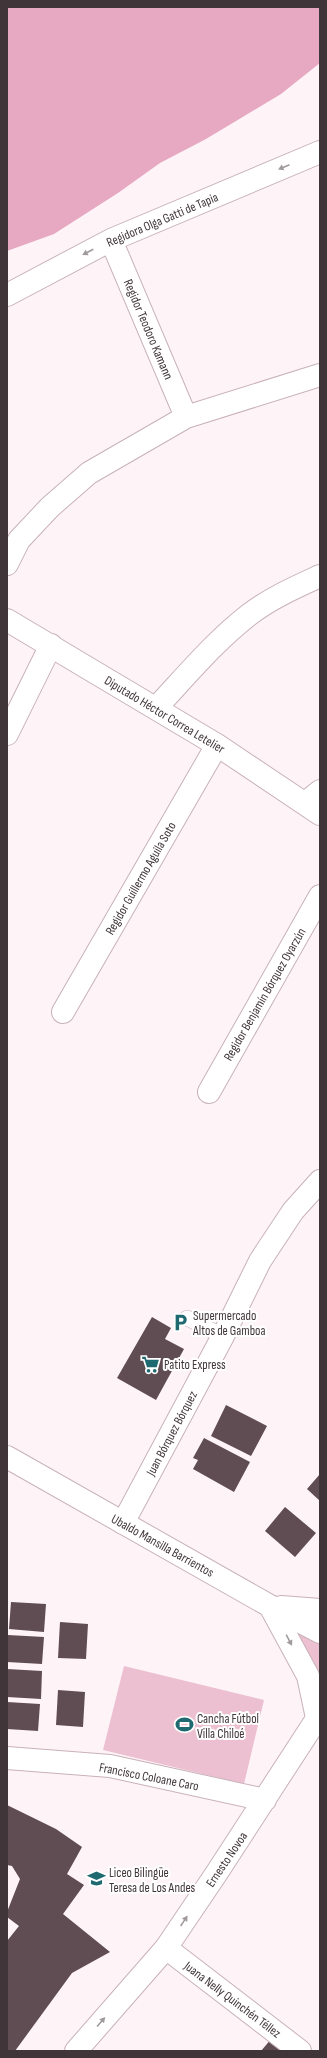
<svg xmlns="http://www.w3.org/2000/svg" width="327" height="2058" font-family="'Sofia Sans Condensed',sans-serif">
<rect width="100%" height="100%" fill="#fef4f8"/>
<path fill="#ecc0d0" d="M270 1606 320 1610V1714Z
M124 1666 264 1700 244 1784 103 1750Z"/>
<path fill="#e7a9c1" d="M7 7H320V63L281 94 206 139 160 163 118 193 54 234 7 251Z"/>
<path fill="#604c53" d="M152 1317 171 1328 165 1339 184 1349 156 1400 117 1378Z
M226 1405 267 1426 251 1456 211 1436Z
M204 1438 250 1462 234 1492 193 1469 198 1460 193 1458Z
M320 1474V1501L307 1489Z
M285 1507 316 1533 295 1557 265 1531Z
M11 1602 46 1604 44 1632 9 1629Z
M60 1622 88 1624 86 1659 58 1658Z
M8 1635 44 1637 42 1664 7 1662Z
M7 1669 42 1671 41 1699 7 1697Z
M58 1690 85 1692 83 1727 56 1725Z
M7 1702 40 1704 38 1731 7 1729Z
M7 1805 56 1829 82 1847 67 1874 84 1885 63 1914 110 1952 72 1973 15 2051H7V1941L19 1926 7 1917V1912L20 1879 12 1866 7 1865Z
M272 2038 287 2051H261Z"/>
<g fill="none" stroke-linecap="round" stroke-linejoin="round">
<defs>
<path id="service" d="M187 1318 223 1336"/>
<path id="minor" d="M111 240 186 417
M7 295 111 240 320 152
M7 564 19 540 50 507 89 473 186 417 320 375
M7 620 217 745 320 814
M156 708C186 676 215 641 250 614 271 598 296 587 320 576
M7 734 51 645
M305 803 320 791
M63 1012 217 745
M209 1092 320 896
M123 1523 223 1336 260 1261 293 1211 320 1181
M7 1758 110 1766 265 1800
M166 1948 300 2051
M76 2051 166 1948 216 1874 320 1714"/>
<path id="tertiary" d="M7 1457 270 1606 320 1632
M270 1606 308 1676 317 1718
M281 1607 320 1610"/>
</defs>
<use href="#service" stroke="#c9b1b9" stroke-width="16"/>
<use href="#minor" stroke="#c9b1b9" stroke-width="24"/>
<use href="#tertiary" stroke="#c9b1b9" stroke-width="24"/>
<use href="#service" stroke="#fff" stroke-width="15"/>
<use href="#minor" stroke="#fff" stroke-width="22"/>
<use href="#tertiary" stroke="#fff" stroke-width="22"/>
</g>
<defs><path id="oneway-solid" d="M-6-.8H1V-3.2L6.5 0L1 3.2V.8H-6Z"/></defs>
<g fill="#a09a9c">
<use href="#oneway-solid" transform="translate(284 167) rotate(157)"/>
<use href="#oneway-solid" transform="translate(88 252) rotate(152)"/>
<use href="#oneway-solid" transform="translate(289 1640) rotate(62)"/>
<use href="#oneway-solid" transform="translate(184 1921) rotate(-56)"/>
<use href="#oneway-solid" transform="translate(101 2022) rotate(-49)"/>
</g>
<defs>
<symbol id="parking-bare" viewBox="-9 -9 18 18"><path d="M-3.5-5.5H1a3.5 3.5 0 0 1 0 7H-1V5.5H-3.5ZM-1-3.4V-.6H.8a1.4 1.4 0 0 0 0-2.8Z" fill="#1f6a71" stroke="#fff" stroke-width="2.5" paint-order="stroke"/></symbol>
<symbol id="supermarket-bare" viewBox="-9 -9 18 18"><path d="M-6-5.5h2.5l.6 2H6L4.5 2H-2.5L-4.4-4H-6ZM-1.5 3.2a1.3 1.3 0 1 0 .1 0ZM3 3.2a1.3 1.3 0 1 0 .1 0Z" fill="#1f6a71" stroke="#fff" stroke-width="2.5" paint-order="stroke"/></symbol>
<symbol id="stadium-bare" viewBox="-9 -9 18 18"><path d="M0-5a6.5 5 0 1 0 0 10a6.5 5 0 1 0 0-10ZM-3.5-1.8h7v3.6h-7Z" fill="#1f6a71" stroke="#fff" stroke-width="2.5" paint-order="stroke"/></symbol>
<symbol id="school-bare" viewBox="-9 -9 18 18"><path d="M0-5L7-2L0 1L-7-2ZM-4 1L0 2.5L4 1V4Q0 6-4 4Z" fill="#1f6a71" stroke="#fff" stroke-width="2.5" paint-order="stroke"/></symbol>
</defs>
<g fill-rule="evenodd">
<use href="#parking-bare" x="168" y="1310" width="25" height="25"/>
<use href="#supermarket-bare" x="138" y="1352" width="25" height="25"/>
<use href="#stadium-bare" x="172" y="1712" width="25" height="25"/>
<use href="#school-bare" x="84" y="1866" width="25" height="25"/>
</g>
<g text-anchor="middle" stroke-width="4" stroke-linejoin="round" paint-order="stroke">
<g font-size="13" fill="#40363a" stroke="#fff">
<text transform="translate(162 219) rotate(-23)" y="5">Regidora Olga Gatti de Tapia</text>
<text transform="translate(149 329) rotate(67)" y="5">Regidor Teodoro Kamann</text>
<text transform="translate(165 714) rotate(31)" y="5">Diputado Héctor Correa Letelier</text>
<text transform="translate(140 878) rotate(-60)" y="5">Regidor Guillermo Aguila Soto</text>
<text transform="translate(264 994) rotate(-60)" y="5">Regidor Benjamín Bórquez Oyarzún</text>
<text transform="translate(171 1433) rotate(-62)" y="5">Juan Bórquez Bórquez</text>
<text transform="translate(163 1545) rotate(29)" y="5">Ubaldo Mansilla Barrientos</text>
<text transform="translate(149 1776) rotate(11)" y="5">Francisco Coloane Caro</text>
<text transform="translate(226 1859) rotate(-56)" y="5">Ernesto Novoa</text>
<text transform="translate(233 1999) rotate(37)" y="5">Juana Nelly Quinchén Téllez</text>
</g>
<g font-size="13" fill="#40363a" stroke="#fff" text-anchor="start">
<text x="193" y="1320">Supermercado<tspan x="193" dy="15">Altos de Gamboa</tspan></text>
<text x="164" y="1369">Patito Express</text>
<text x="197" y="1723">Cancha Fútbol<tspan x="197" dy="15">Villa Chiloé</tspan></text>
<text x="109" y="1877">Liceo Bilingüe<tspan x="109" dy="15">Teresa de Los Andes</tspan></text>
</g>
</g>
<rect width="327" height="2058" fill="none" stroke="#40363a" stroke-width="16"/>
</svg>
